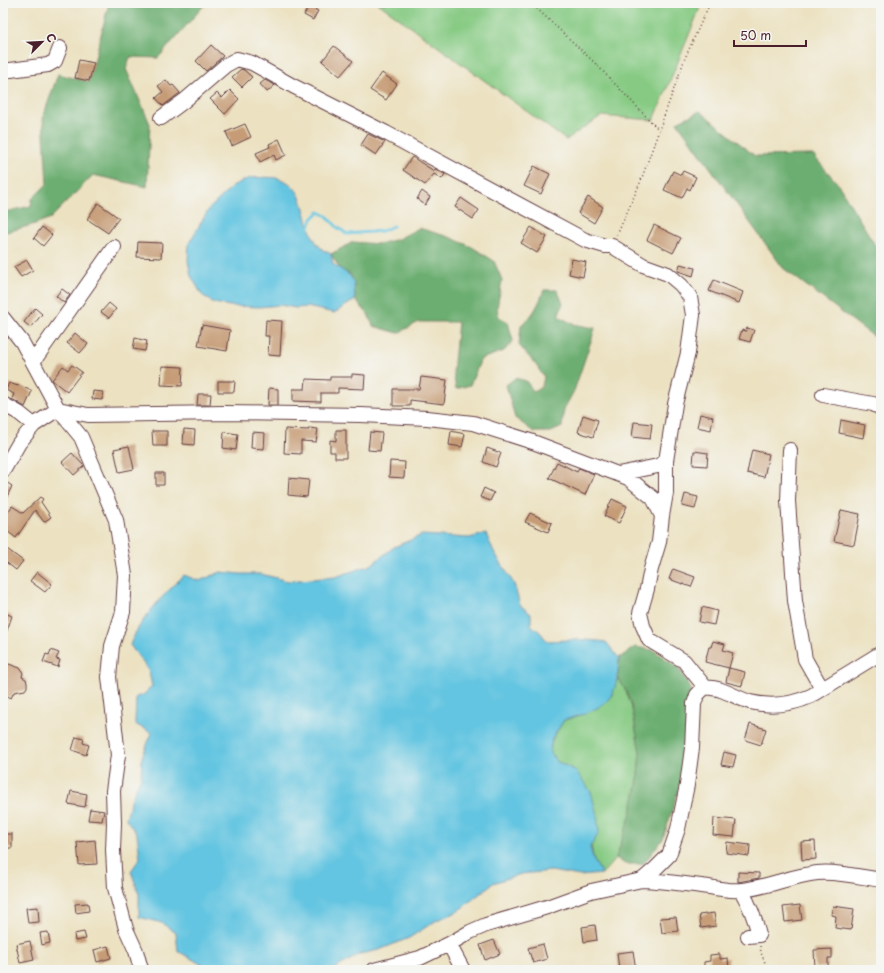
<svg xmlns="http://www.w3.org/2000/svg" width="884" height="973" font-family="'Playpen Sans',sans-serif">
<rect width="100%" height="100%" fill="#f6f6f2"/>
<filter id="ink" filterUnits="userSpaceOnUse"><feTurbulence type="fractalNoise" baseFrequency=".025" numOctaves="2"/><feDisplacementMap in="SourceGraphic" scale="8" xChannelSelector="R" yChannelSelector="G"/><feConvolveMatrix kernelMatrix="1 2 1 2 8 2 1 2 1" color-interpolation-filters="sRGB"/></filter>
<filter id="wash" filterUnits="userSpaceOnUse"><feTurbulence type="fractalNoise" baseFrequency=".012" numOctaves="4" result="noise"/><feDisplacementMap in="SourceGraphic" scale="16" xChannelSelector="R" yChannelSelector="G"/><feGaussianBlur stdDeviation="0.9" result="paint"/><feColorMatrix in="noise" values="0 0 0 0 0 0 0 0 0 0 0 0 0 0 0 0 0 1.4 0 .05"/><feComposite in="paint" operator="in"/></filter>
<g filter="url(#wash)">
<rect width="100%" height="100%" fill="#ece2c2"/>
<path fill="#86ca83" stroke="#687457" d="M378 3H702L654 120 601 116 566 140Z
M618 677 626 691 631 704 640 752 637 786 630 817 616 858 602 874 594 861 576 771 556 761 550 751 552 739 564 720 583 714 612 695Z"/>
<path fill="#6cae71" stroke="#5b664e" d="M109 3H206L158 58 130 57 126 69 150 124 147 187 93 175 51 218 32 225 3 233V220L5 212 31 206 32 199 47 184 43 117 58 74 89 82Z
M700 111 755 156 813 155 838 184 881 255V350L877 339 783 268 677 122Z
M419 228 449 237 472 247 494 261 502 280 497 308 499 317 508 322 513 341 504 351 481 359 470 385 456 389 453 372 458 322H419L398 333 373 326 368 314 355 300 354 284 351 275 340 269 331 254 353 242 378 244 398 239Z
M544 290H557L563 303 558 316 573 324 595 328 592 338 574 391 564 409 562 427 551 432H534L515 418 506 385 515 378 526 381 534 392 542 386 544 377 536 365 519 345 521 325C533 317 539 303 544 290Z
M635 647 653 650 678 668 691 689 682 779 663 839 643 864H625L616 858 630 817 637 786 640 752 631 704 626 691 618 677 619 658Z"/>
<path fill="#63c5e1" stroke="#567286" d="M250 178C259 178 271 176 280 179 310 187 301 229 321 248 323 251 328 252 331 254L333 264C353 278 354 273 355 300L334 313 307 307 296 308 280 305 259 307 230 306 214 303 202 295 191 276 188 261 189 243 209 209 234 185Z
M486 534 493 550 514 584 520 605 531 614V625L540 632 547 641C567 640 586 639 606 642L619 658C618 670 618 683 612 694 605 709 578 716 564 720L552 739 550 751 556 761 576 771 591 792 597 815 599 833 590 847 594 861 602 874 580 876 551 871 521 874 493 883 457 912 437 920 409 938 379 950 360 954 338 967 331 970H211L178 951 176 933 162 923 139 917V894L131 871 140 858 137 834 126 819 130 803 141 777 142 757 152 733 135 724 136 697 143 695 152 687 149 671 130 645C140 618 164 595 184 575L199 581 221 572 240 574H261L288 581 335 577 371 565 394 547 422 535 469 538Z"/>
<g fill="none" stroke-linecap="round" stroke-linejoin="round">
<path stroke="#63c5e1" stroke-width="3" d="M309 227 312 219 319 212 327 216 337 227 347 234 382 231 393 226"/>
</g>
<g id="blocks">
<path fill="#c69c77" d="M309 6 318 11 313 20 304 15Z
M211 45 223 56 206 71 196 61Z
M334 46 353 61 340 76 322 61Z
M79 60 94 63 89 81 75 78Z
M241 69 244 70 252 77 242 87 232 77Z
M382 73 397 84 386 100 370 90Z
M166 80 171 86 173 85 180 93 163 106 156 98 163 92 158 86Z
M265 80 275 85 267 92 260 84Z
M230 90 239 99 225 114 210 99 217 93 222 98Z
M245 124 251 137 232 146 226 132Z
M368 134 385 142 376 155 361 145Z
M279 139 286 155 276 160 274 155 260 162 256 153 270 147 269 144Z
M412 157 434 171 435 169 445 174 442 179 434 174 425 185 403 170Z
M534 166 550 174 541 194 524 186Z
M673 171 681 175 683 171 696 177 690 190 687 188 682 198 664 190Z
M422 191 430 197 425 205 417 199Z
M588 197 603 207 594 223 578 213Z
M461 198 479 210 473 219 455 207Z
M98 203 119 218 108 233 87 219Z
M654 225 681 238 673 253 647 240Z
M42 227 52 235 43 246 34 238Z
M531 227 547 237 537 253 521 243Z
M138 242 162 243 161 258 137 257Z
M572 259 586 262 583 277 569 274Z
M27 260 33 270 21 277 14 267Z
M680 264 695 268 693 276 678 271Z
M714 280 743 292 739 303 709 291Z
M62 289 70 295 64 303 56 296Z
M109 303 116 309 109 318 101 312Z
M35 308 42 314 31 328 24 322Z
M266 320 282 321 280 356 268 355 269 336H265Z
M202 325 230 330 227 351 198 346Z
M747 328 754 330 750 342 739 339 742 330 746 331Z
M75 333 88 344 80 353 67 343Z
M135 338 147 341 145 351 133 349Z
M72 365 82 372 67 392 52 380 63 366 68 370Z
M162 366 183 367 182 386 161 385Z
M352 374 365 375 364 389 338 388V393H321V402L293 401V389H305L306 379 330 380V377H352Z
M421 377 447 380 444 404 410 400V406H393V389H419Z
M218 381H235L234 392H218Z
M9 383 18 386V385L32 391 25 407 12 399 14 394 6 390Z
M269 388 278 389V405H268Z
M93 391 103 392 102 400 92 399Z
M198 394H211L210 405H197Z
M700 414 713 417 711 430 697 427Z
M583 415 598 420 593 437 578 432Z
M841 420 865 425 863 438 839 433Z
M634 422 652 424 650 439 632 437Z
M309 428 318 429 316 442 301 441V454L284 453 285 429 309 430Z
M184 429 195 430 194 445 183 444Z
M336 430H346V458H335V452H330V440L336 441Z
M152 431H167V446H153Z
M451 431 465 434 462 447 449 445Z
M224 432 238 434 236 450 223 448Z
M252 432 265 433 264 449 251 448Z
M370 432 382 433 380 451 368 450Z
M129 446 134 469 119 472 114 449Z
M487 448 501 453 496 467 483 462Z
M752 450 769 454 764 477 747 473Z
M694 451 708 453 707 466 693 465Z
M72 453 84 466 74 475 62 462Z
M390 461 405 462 404 478 389 477Z
M557 462 577 472 579 468 594 474 585 495 549 478Z
M156 473H164V485H156Z
M289 478 309 480 307 497 288 495Z
M6 482 12 486 3 505V488Z
M484 488 494 493 490 501 480 497Z
M685 494 698 497 695 509 682 506Z
M40 497 43 499 41 502 51 517 44 522 35 510 16 538 3 528V520L12 506 23 513Z
M612 499 627 506 619 523 604 516Z
M841 510 860 514 854 545 834 541Z
M530 513 552 523 548 532 525 522Z
M3 546 23 561 16 570 3 560Z
M673 569 695 577 691 587 669 579Z
M37 572 52 584 45 592 30 581Z
M702 607 717 611 714 625 699 622Z
M3 612 12 616 4 639H3Z
M713 641 725 644 723 650 733 653 729 668 705 662 709 647H711Z
M51 650 59 653 56 659 60 660 58 667 43 662 46 654 49 655Z
M6 663 20 668 23 673 22 677 26 679 27 683V687L25 690 14 692 11 698 3 694V672Z
M729 668 745 672 742 686 726 682Z
M750 724 766 729 761 745 745 740Z
M76 737 84 739 83 743 89 745 86 755 72 750Z
M724 752 736 755 733 767 721 765Z
M71 791 87 794 85 807 68 804Z
M90 809 104 811 102 821 88 820Z
M714 818 736 820 734 837 713 835Z
M3 834H12V848H3Z
M95 840 97 864 79 865 77 842Z
M815 841 816 859 802 860 801 842Z
M727 842 750 845 749 856 726 853Z
M738 872 759 873V878L738 882Z
M88 903 89 911 76 913 75 904Z
M800 905 802 920 785 922 783 907Z
M833 906 854 909 851 930 835 928 836 916 831 915Z
M38 907 39 922 28 923 26 908Z
M714 913 716 926 701 928 699 915Z
M676 917 678 931 662 933 660 918Z
M595 925 597 940 584 942 582 927Z
M48 932 50 943 42 945 40 933Z
M84 932 86 939 75 941 74 934Z
M494 940 500 954 485 960 480 945Z
M30 941 34 960 20 963 16 944Z
M543 944 547 959 533 963 528 948Z
M108 946 111 958 97 962 94 950Z
M832 949V958H828V967L815 968 814 950Z
M633 951 636 970H619L617 953Z
M720 954V959L728 958 729 970H704V962L710 961V955Z"/>
</g>
</g>
<g filter="url(#ink)">
<use href="#blocks" fill-opacity="0" stroke="#623c42" stroke-width="1"/>
<g fill="none" stroke-linecap="round" stroke-linejoin="round">
<defs>
<path id="minor" d="M3 71 48 65 55 61 60 48
M161 118 184 101 226 65 237 59 252 63 293 86 386 133 585 240 605 246H612L643 265 668 274 681 285 690 297 693 315 688 353 675 404 666 461 658 466 618 474
M3 318 22 342 58 409 81 437 116 520 125 575 123 612 112 646 109 677 118 755 113 791 114 823 113 850 115 888 126 929 136 951 141 969
M33 362 114 247
M823 395 873 404 881 408
M3 404 19 413 34 425
M790 450 788 501 795 601 805 659 822 689
M3 471 19 443 34 425 58 409 88 415 224 413 361 415 427 418 473 423 533 442 628 478 653 498 662 516 659 542 651 569 647 589 640 613 643 626 649 640 684 661 705 687
M662 516 666 493V461
M642 880C664 881 686 884 709 887 719 889 731 891 742 890 768 887 791 876 817 873 837 871 861 877 881 880
M741 890C749 904 755 918 759 935L748 936
M449 944 463 970
M374 970 420 958 449 944 470 932 486 925 547 907 591 891 642 880 656 868 669 855 678 829 687 785 692 748 694 704 697 695 705 687C710 688 716 688 721 690 730 693 740 699 750 702 771 707 791 705 811 696L881 653"/>
</defs>
<use href="#minor" stroke="#623c42" stroke-width="16"/>
<path stroke="#623c42" stroke-width="1.5" stroke-dasharray="1 3" stroke-linecap="butt" d="M531 3 595 63 659 130
M617 235 640 183 685 58 710 3
M760 946 761 953 768 970"/>
<use href="#minor" stroke="#fff" stroke-width="14"/>
</g>
</g>
<rect width="884" height="973" fill="none" stroke="#f6f6f2" stroke-width="16"/>
<g transform="translate(42 42) rotate(66)" stroke="#f6f6f2" stroke-width="3" paint-order="stroke">
<path d="M0-3L7 15L0 10L-7 15Z" fill="#4a1f2b"/>
<text y="-6" font-size="11" font-weight="bold" text-anchor="middle" fill="#4a1f2b">С</text>
</g>
<path d="M734 40v6h72v-6" fill="none" stroke="#4a1f2b" stroke-width="2"/>
<text x="740" y="40" font-size="12" fill="#4a1f2b" stroke="#f6f6f2" stroke-width="3" paint-order="stroke">50 m</text>
</svg>
